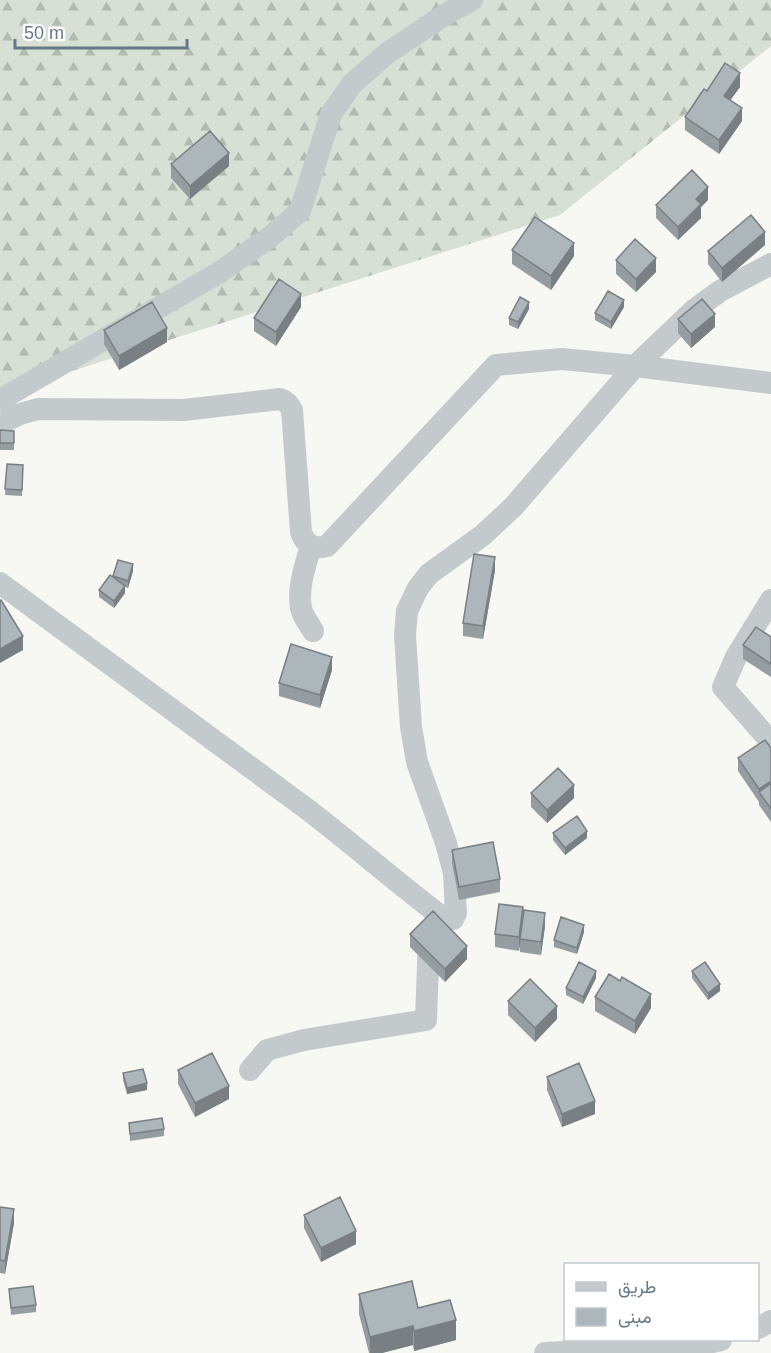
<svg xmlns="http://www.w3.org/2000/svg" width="771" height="1353" font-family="Arial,Vazirmatn,sans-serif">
<defs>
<pattern id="forest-firs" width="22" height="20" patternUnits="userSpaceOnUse" patternTransform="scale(1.5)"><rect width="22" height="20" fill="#d8dfd4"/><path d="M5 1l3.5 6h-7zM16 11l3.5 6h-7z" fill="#b3bab2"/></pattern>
</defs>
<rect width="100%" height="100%" fill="#f7f7f3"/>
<path fill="url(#forest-firs)" d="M0 0H771V46L560 215 0 394Z"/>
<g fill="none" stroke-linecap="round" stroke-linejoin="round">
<path stroke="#c4c9cc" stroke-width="22" d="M0 400 220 272 270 237 300 211 331 114 352 84 386 54 446 14 472 0
M0 424 20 414 38 409 184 410 280 399C286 401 289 404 292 410L301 532C305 544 314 550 327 546L496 365 562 359 635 366 771 383
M311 546C305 565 295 596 303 614 306 620 310 626 313 631
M0 583 307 809C354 845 398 884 446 920L453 919 456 913 454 873 446 843 417 762 411 727 405 635 407 611 418 588 429 574 483 535 514 506 635 366 694 310 720 291 771 264
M771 600 736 657 723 687 771 742
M250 1070 267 1050 304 1040 426 1020 429 937
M758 1328 771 1321
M545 1353 642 1348H688L721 1340"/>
</g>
<path fill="#959da1" d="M740 87 730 100 742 121 719 154 685 130V117L707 91Z
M171 164 229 166 190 199 171 178Z
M708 200 701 207V218L678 240 656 218V205Z
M765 245 722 282 708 264V251Z
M512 250 574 256 551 290 512 264Z
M616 260 656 272 636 292 616 274Z
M301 307 276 346 254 331V318Z
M624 307 611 329 595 320V313Z
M529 309 518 329 509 325V318Z
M678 319 715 327 691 348 678 333Z
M104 330 167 342 119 370 104 344Z
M0 430 14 431V450H0Z
M7 464 23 472 22 496 5 495Z
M495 570 483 639 463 636V623Z
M133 571 128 588 125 587V593L114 608 99 597V590L113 577V576Z
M771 637V677L743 659V645Z
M332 670 320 708 279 696V683Z
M771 748V822L759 805V802L738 771V758Z
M531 793 574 798 547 823 531 807Z
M553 833 587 838 565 855 553 840Z
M452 850 500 879V892L459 900 452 863Z
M523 921 519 951 495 947V934Z
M545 926 541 955 520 952V939Z
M584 932 577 954 554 947V940Z
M410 934 467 959 445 982 410 947Z
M692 971 720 991 708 1000 692 978Z
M596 978 583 1004 566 995V988Z
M595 997 651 1008 635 1034 595 1011Z
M508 1001 557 1019 535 1042 508 1015Z
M178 1070 229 1099 195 1117 178 1084Z
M123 1073 147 1090 127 1094 123 1080Z
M547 1077 595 1114 562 1127 547 1090Z
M129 1123 164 1129V1136L130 1141Z
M0 1207 14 1223 5 1274 0 1273Z
M304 1215 356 1244 321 1262 304 1228Z
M9 1289 36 1305V1312L11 1315Z
M359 1294 418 1308 456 1340 414 1351 413 1345 382 1353H369L359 1314Z"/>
<path fill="#797f83" d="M740 73V87L724 109V96Z
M742 108V121L719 154V140Z
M229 153V166L190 199V186Z
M708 187V200L701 207V218L678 240V227L696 199Z
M765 232V245L722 282V268Z
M574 243V256L551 290V276Z
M656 258V272L636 292V279Z
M301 294V307L276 346V332Z
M624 300V307L611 329V322Z
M529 302V309L518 329V322Z
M715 314V327L691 348V334Z
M167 328V342L119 370V356Z
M495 557V570L483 639V626Z
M133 564V571L128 588V581Z
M125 586V593L114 608V601Z
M23 636V650L0 663V649Z
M332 657V670L320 708V695Z
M771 781V795L759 792V789Z
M574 785V798L547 823V810Z
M587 831V838L565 855V848Z
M523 907V921L519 951V937Z
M545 913V926L541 955V942Z
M584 925V932L577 954V948Z
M467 946V959L445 982V969Z
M596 971V978L583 1004V997Z
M720 984V991L708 1000V993Z
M651 994V1008L635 1034V1021Z
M557 1006V1019L535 1042V1028Z
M147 1083V1090L127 1094V1088Z
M229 1086V1099L195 1117V1103Z
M595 1101V1114L562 1127V1114Z
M14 1209V1223L5 1274V1261Z
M356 1231V1244L321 1262V1248Z
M456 1320V1340L414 1351V1331Z
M413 1326V1345L382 1353H370V1337Z"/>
<path fill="#adb6bb" stroke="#797f83" stroke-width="1.5" d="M725 63 740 73 724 96 742 108 719 140 685 117 704 89 707 91Z
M210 131 229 153 190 186 171 164Z
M692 170 708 187 696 199 701 204 678 227 656 205Z
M751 215 765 232 722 268 708 251Z
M535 217 574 243 551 276 512 250Z
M635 239 656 258 636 279 616 260Z
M279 279 301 294 276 332 254 318Z
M608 291 624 300 611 322 595 313Z
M520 297 529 302 518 322 509 318Z
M702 299 715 314 691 334 678 319Z
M152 302 167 328 119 356 104 330Z
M0 430 14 431V443H0Z
M7 464 23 465 22 490 5 489Z
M474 554 495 557 483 626 463 623Z
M118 560 133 564 128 581 113 576Z
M110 575 125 586 114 601 99 590Z
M1 600 23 636 0 649V601Z
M756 627 771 637V664L743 645Z
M291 644 332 657 320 695 279 683Z
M765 740 771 748V781L759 789 738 758Z
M558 768 574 785 547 810 531 793Z
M771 783V809L759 792Z
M577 816 587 831 565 848 553 833Z
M493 842 500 879 459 887 452 850Z
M499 904 523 907 519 937 495 934Z
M524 910 545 913 541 942 520 939Z
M433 911 467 946 445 969 410 934Z
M561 917 584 925 577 948 554 940Z
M579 962 596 971 583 997 566 988Z
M705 962 720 984 708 993 692 971Z
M609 974 620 981 622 977 651 994 635 1021 595 997Z
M530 979 557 1006 535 1028 508 1001Z
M212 1053 229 1086 195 1103 178 1070Z
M579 1063 595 1101 562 1114 547 1077Z
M143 1069 147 1083 127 1088 123 1073Z
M162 1118 164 1129 130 1134 129 1123Z
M340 1197 356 1231 321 1248 304 1215Z
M0 1207 14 1209 5 1261 0 1260Z
M412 1281 418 1308 450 1300 456 1320 414 1331 413 1326 370 1337 359 1294Z
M33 1286 36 1305 11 1308 9 1289Z"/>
<rect x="564" y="1263" width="195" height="78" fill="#ffffff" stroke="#c1c9cf" stroke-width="1.5"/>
<rect x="576" y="1282" width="30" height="9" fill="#c4c9cc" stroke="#c1c9cf" stroke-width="1.5"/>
<text x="618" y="1293" font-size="18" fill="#637987">طريق</text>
<rect x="576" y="1308" width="30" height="18" fill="#adb6bb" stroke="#c1c9cf" stroke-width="1.5"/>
<text x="618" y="1323" font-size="18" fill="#637987">مبنى</text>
<path d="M15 39v9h172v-9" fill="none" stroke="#637987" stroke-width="3"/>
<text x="24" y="39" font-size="18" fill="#637987" stroke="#ffffff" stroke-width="4.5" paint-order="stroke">50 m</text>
</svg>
